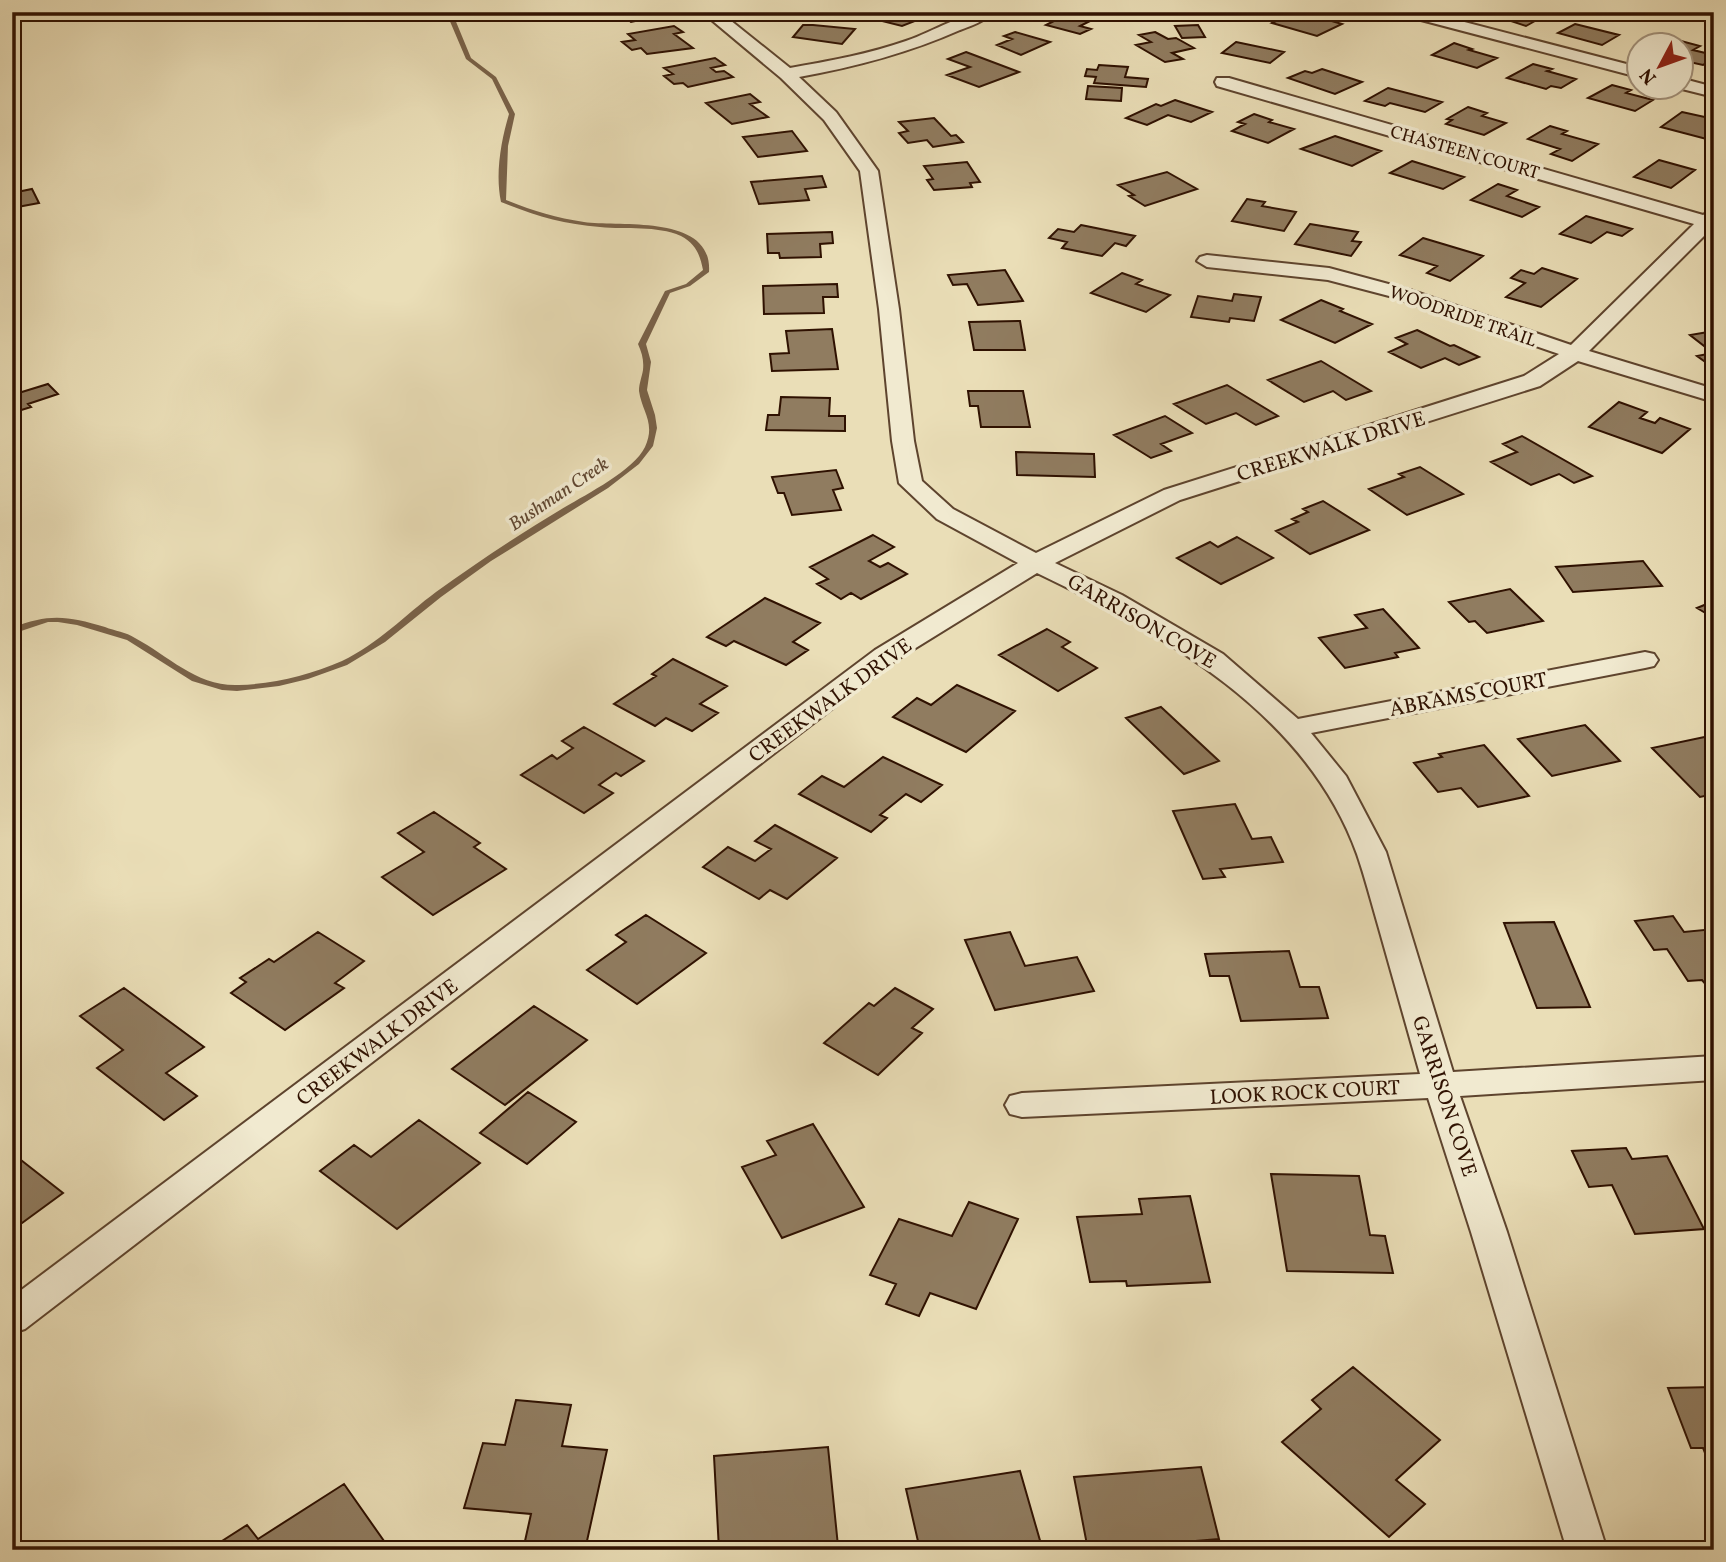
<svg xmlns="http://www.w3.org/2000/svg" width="1726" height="1562" font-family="Vollkorn,serif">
<rect width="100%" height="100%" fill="#eadeb7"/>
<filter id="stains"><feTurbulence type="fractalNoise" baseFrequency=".00286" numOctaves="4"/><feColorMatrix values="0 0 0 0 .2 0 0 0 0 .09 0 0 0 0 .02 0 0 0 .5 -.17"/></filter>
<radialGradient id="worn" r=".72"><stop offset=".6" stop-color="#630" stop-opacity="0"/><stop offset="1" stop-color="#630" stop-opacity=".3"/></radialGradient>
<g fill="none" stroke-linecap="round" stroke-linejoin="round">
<path fill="#796249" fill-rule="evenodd" d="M446 12H452L471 58 496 77 515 114 508 146 506 200C533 211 556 218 584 222 621 227 713 214 709 272L690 286 670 293 646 344 651 362 647 390 655 415 657 428 653 446 639 464 608 488 491 561 441 597 385 642 347 665 308 679 279 686 237 691 222 690 192 681 127 640 77 625 58 622H48L12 634V628C49 613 68 616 105 627 115 631 126 632 135 638 169 656 197 687 239 685 274 684 310 675 342 661 378 644 405 615 436 592 478 562 521 533 565 507 587 494 634 470 645 447 656 423 642 412 639 391 639 383 642 377 643 370 644 360 642 353 638 344L665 291 686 284 703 270C700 255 696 244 681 236 656 225 627 230 600 227 563 224 535 216 501 202 495 174 501 141 509 114L492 79 466 59Z"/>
</g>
<path fill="#907c60" stroke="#2f1101" stroke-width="2" d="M610 12H653L659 16 631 22 626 18 618 19Z
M876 12H921L908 19 915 21 902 26 866 17Z
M1050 12H1084L1100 16 1080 26 1091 29 1080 34 1046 25 1064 16Z
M1295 12H1301L1342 24 1317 36 1272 23Z
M1551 12 1526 26 1487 13 1488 12Z
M1575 24 1619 35 1602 45 1558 33Z
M803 25H813L855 29 842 44 793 37Z
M1198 25 1205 37 1182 38 1175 26Z
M674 26 683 32 674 34 693 48 647 54 641 48 632 50 622 42 635 40 628 34Z
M1015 32 1050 42 1021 55 997 45 1012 39 1004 36Z
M1155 32 1168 39 1176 38 1194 48 1172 53 1183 59 1165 62 1136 45 1151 42 1139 35Z
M1681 41 1700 46 1693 50 1714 55V59L1703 65 1680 60V46H1673Z
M1236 42 1284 52 1270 63 1222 53Z
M1454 43 1472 49 1469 50 1497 58 1477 68 1432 55Z
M966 52 1019 72 979 87 947 75 970 67 948 59Z
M715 58 725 65 711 68 716 72 724 71 733 77 688 87 683 83 674 84 664 76 673 74 664 68Z
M1533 64 1552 69 1547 71 1576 79 1561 88 1551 86 1546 89 1507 78Z
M1099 65 1128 67 1125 77 1148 79 1146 87 1094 83 1096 77 1085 76 1087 69 1097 70Z
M1322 69 1362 82 1335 94 1288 78 1305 71 1312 73Z
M1612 85 1631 90 1626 93 1653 100 1635 111 1588 98Z
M1088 86 1122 88 1121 101 1086 99Z
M1388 88 1442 102 1425 112 1390 103 1385 106 1365 101Z
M750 94 760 102 750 104 768 117 732 124 706 103Z
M1175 100 1212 112 1191 122 1168 115 1147 125 1126 118 1156 104 1161 106Z
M1468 107 1487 113 1482 116 1506 123 1484 135 1446 124 1452 120 1447 119Z
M1682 112 1714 119V141L1661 127Z
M1254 114 1272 120 1269 122 1294 129 1268 143 1232 131 1245 124 1238 122Z
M934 118 951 136 956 135 963 142 933 147 927 140 908 143 899 133 908 131 899 122Z
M1550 126 1567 131 1562 134 1598 144 1572 161 1551 154 1560 149 1528 139Z
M792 131 807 151 758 157 743 137Z
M1335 136 1381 151 1352 166 1301 149Z
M1659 160 1695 170 1671 188 1634 177Z
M1412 161 1464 177 1443 189 1390 173Z
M967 162 980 182 970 183 972 187 934 190 927 180 933 179 924 166Z
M1167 172 1197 189 1145 206 1129 196 1134 195 1118 185Z
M822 176 826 187 805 189 809 200 759 204 751 182Z
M1498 184 1517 190 1507 196 1539 207 1522 217 1471 200Z
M32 189 39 203 12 208V193Z
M1247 199 1265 202 1262 206 1296 212 1284 231 1232 221Z
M1586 216 1632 229 1622 236 1607 232 1591 243 1560 234Z
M1310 224 1358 232 1352 241 1361 242 1351 256 1295 244Z
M1081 225 1135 236 1126 246 1115 243 1102 256 1062 248 1067 242 1049 238 1058 229 1074 232Z
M832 232 833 243 820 244 821 257 780 258 779 253H768L767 234Z
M1423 238 1483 256 1450 281 1427 273 1437 266 1400 255Z
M1542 268 1577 279 1541 307 1506 297 1525 283 1511 278 1521 270 1534 274Z
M1005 270 1023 301 978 305 967 284 953 285 948 275Z
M1122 273 1142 280 1136 284 1170 295 1146 312 1091 293Z
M837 284 838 297H823L824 313 764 314 763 286Z
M1234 294 1261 297 1254 321 1230 318 1229 322 1191 317 1198 296 1232 301Z
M1321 300 1343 309 1340 311 1372 324 1335 343 1281 320Z
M1020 321 1025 350H974L969 322Z
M832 329 838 369 772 371 770 354 789 353 786 331Z
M1417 330 1450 346 1454 345 1479 357 1459 365 1445 358 1421 368 1389 352 1407 344 1396 338Z
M1714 331V366H1711L1697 356 1713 353 1690 335Z
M1321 361 1371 391 1346 400 1333 391 1304 402 1268 380Z
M48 384 58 394 28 404 31 407 12 413V395Z
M1227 385 1278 416 1256 425 1236 413 1206 424 1174 404Z
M968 391H1023L1030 427H981L978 406H970Z
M781 397 830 398 829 416H845V431L766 430 768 415H779Z
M1619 402 1647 412 1640 418 1655 423 1660 418 1690 429 1662 453 1589 427Z
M1165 416 1192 433 1161 444 1171 451 1151 458 1114 435Z
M1522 436 1592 476 1574 483 1559 474 1531 485 1491 462 1517 452 1503 444Z
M1016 452 1094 454 1095 477 1017 475Z
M1420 467 1463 494 1407 515 1369 489 1404 477 1399 474Z
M836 470 843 488 833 490 841 510 792 515 784 493H778L772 477Z
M1323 501 1369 530 1310 554 1276 531 1298 522 1292 519 1308 512 1303 509Z
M873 535 894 547 869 561 880 567 888 563 907 574 861 599 851 593 841 599 817 584 828 579 810 567Z
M1237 537 1273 558 1221 584 1177 558 1210 542 1218 547Z
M1643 561 1662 586 1573 592 1556 567Z
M1510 589 1543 621 1487 633 1475 621 1469 622 1449 602Z
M765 598 820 623 793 642 808 650 786 665 734 641 726 646 707 637Z
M1714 601V618L1697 608Z
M1383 609 1419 648 1395 653 1398 657 1345 668 1319 638 1367 628 1355 615Z
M1047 629 1070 642 1062 647 1097 668 1058 691 999 655Z
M673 659 727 686 700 704 718 713 692 731 666 718 655 726 614 704 656 676 652 674Z
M957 685 1015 711 966 752 893 717 917 698 931 705Z
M1161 707 1219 761 1184 774 1126 718Z
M1585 725 1620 761 1552 776 1518 739Z
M584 727 644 761 621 776 616 773 599 785 613 793 584 813 521 775 552 755 557 759 573 748 562 741Z
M1714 735V794L1700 797 1652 748Z
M1484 745 1529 796 1478 807 1461 788 1438 792 1414 763 1442 757 1439 754Z
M883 757 942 785 921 802 906 794 880 815 887 818 871 832 799 794 822 776 844 787Z
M1235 804 1252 839 1271 837 1283 862 1220 869 1225 877 1203 879 1173 811Z
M434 812 480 843 474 847 506 869 433 915 382 877 424 852 398 833Z
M775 825 837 858 787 899 770 890 759 899 703 867 728 847 755 861 771 849 755 841Z
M646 915 706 953 637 1004 587 970 626 942 616 935Z
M1673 916 1684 932 1714 929V994L1702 980 1688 981 1667 949 1654 950 1635 921Z
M1554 922 1590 1007 1537 1008 1504 923Z
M318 932 364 961 335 983 344 988 285 1030 231 993 246 982 240 978 269 959 274 962Z
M1010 932 1025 966 1077 957 1094 991 995 1010 965 940Z
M1289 951 1300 987H1319L1328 1018 1241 1021 1229 976H1210L1205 954Z
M124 988 204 1047 166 1073 197 1096 164 1120 97 1068 123 1050 80 1016Z
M895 988 933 1009 912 1028 922 1033 878 1075 824 1043 869 1003 874 1006Z
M534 1006 587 1040 505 1105 452 1069Z
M528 1092 576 1122 527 1164 480 1133Z
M419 1120 480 1163 397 1229 320 1171 354 1145 371 1157Z
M813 1124 864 1207 782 1238 742 1167 776 1155 767 1141Z
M1626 1148 1632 1159 1667 1156 1704 1229 1635 1234 1612 1185 1589 1187 1572 1151Z
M12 1153 63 1193 22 1223 12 1215Z
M1271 1174 1359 1176 1370 1235 1385 1236 1393 1273 1287 1271Z
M1190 1196 1210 1282 1127 1286 1126 1281 1090 1282 1077 1217 1142 1214 1139 1199Z
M969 1202 1018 1219 976 1309 930 1293 919 1316 886 1304 896 1284 870 1275 899 1219 952 1236Z
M1353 1367 1440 1440 1396 1480 1425 1504 1389 1537 1282 1442 1321 1409 1312 1400Z
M1714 1387V1476L1703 1448H1691L1668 1388Z
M516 1400 571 1405 562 1446 607 1450 585 1550H523L531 1514 464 1508 483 1443 505 1445Z
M828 1447 838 1546 799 1550H719L714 1456Z
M1201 1467 1219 1539 1088 1550 1074 1477Z
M1020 1471 1041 1544 1005 1550H920L906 1489Z
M344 1484 384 1541 371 1550H208L247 1525 258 1539Z"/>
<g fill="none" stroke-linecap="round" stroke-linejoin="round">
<defs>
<path id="street" d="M702 12H720L790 68C829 61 869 54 906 41 935 31 962 12 993 12 985 21 971 26 960 30 908 53 855 67 799 77L836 112 878 171 899 309 914 441 922 481 953 509 1036 553 1164 490 1524 376 1559 354 1393 297 1328 280 1207 267 1197 261 1200 257 1207 255 1329 268 1407 289 1571 345 1694 224 1217 86 1215 82 1217 78H1229L1703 215 1714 209V226L1589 351 1714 389V402L1578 361 1540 386 1180 500 1055 563 1122 595 1223 654 1298 719 1645 652 1654 654 1658 660 1654 666 1645 668 1311 733 1346 776 1386 852 1453 1072 1714 1056V1080L1460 1096 1507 1232 1607 1550H1567L1471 1232 1428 1098 1022 1117 1010 1114 1005 1105 1010 1096 1022 1093 1420 1074C1406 1024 1392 975 1378 925 1371 901 1365 877 1357 854 1306 713 1164 634 1037 573L893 662 25 1329 12 1333V1297L875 650 1018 563 937 519 899 483 892 441 879 309 860 171 824 120 781 78Z
M1399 12H1426L1638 67V77L1402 15Z
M1680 78 1714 87V97L1678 88H1680Z"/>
</defs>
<use href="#street" stroke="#5e442e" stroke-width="4"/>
<use href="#street" fill="#f1ead0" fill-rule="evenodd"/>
</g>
<g text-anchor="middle" stroke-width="7" stroke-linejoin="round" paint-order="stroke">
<g font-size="18" fill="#2f1101" stroke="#f1ead0">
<text transform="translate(1465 152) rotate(16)" y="6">CHASTEEN COURT</text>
<text transform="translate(1463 316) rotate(19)" y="6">WOODRIDE TRAIL</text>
</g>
<g font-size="19" font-style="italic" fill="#604731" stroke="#f1ead0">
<text transform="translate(558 493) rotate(-34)" y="7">Bushman Creek</text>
</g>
<g font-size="21" fill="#2f1101" stroke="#f1ead0">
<text transform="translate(1331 446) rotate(-17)" y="7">CREEKWALK DRIVE</text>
<text transform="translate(1142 621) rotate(30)" y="7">GARRISON COVE</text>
<text transform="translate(1468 694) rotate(-11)" y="7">ABRAMS COURT</text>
<text transform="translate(830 700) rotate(-36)" y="7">CREEKWALK DRIVE</text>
<text transform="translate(377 1042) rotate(-37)" y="7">CREEKWALK DRIVE</text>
<text transform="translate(1305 1092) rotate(-3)" y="7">LOOK ROCK COURT</text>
<text transform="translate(1445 1096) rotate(72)" y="7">GARRISON COVE</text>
</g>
</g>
<rect width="1726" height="1562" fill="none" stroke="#eadeb7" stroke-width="42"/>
<rect x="14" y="14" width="1698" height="1534" fill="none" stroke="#2f1101" stroke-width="3.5"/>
<rect x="21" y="21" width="1684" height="1520" fill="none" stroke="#2f1101" stroke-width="2"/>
<g transform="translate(1660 66) rotate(229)"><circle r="33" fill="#f1ead0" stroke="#a3937d" stroke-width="2"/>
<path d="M0-5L12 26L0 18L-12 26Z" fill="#8f2418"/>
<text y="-10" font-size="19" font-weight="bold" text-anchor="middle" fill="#2f1101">N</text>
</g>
<rect width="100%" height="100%" filter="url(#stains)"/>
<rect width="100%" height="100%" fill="url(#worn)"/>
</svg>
